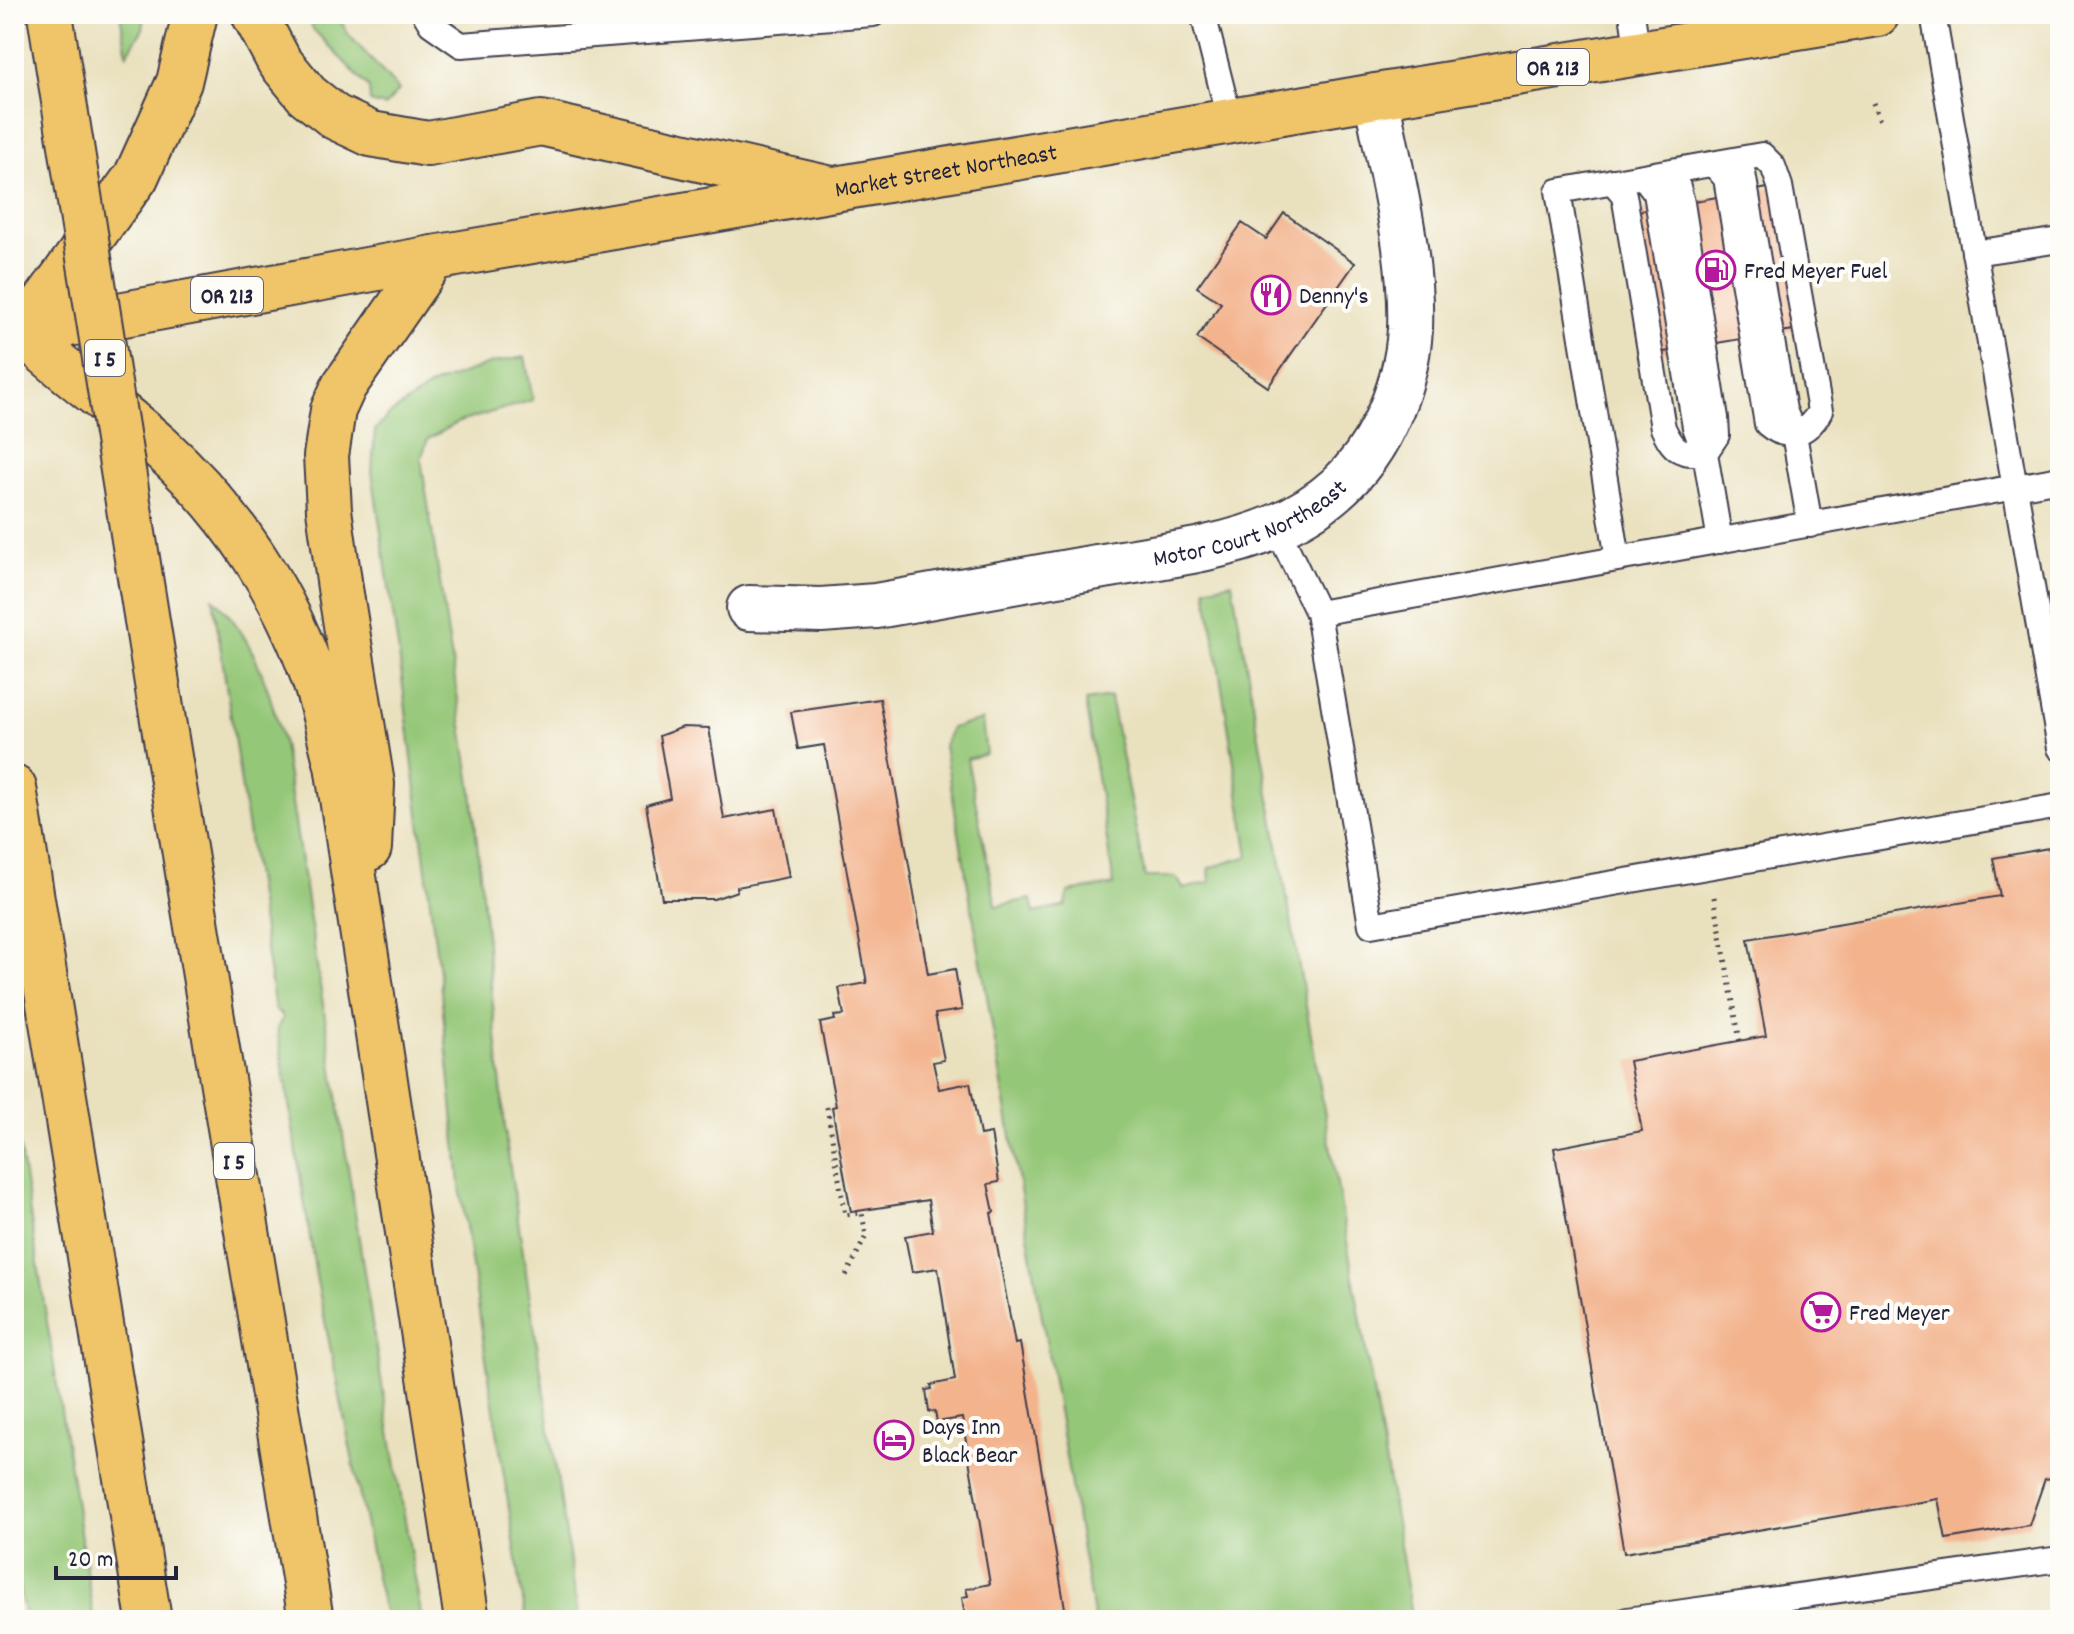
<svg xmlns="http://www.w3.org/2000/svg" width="2074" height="1634" font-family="Dekko,sans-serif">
<rect width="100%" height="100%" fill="#fdfcf7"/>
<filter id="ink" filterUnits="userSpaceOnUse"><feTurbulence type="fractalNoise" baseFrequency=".0125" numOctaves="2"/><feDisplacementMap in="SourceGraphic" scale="16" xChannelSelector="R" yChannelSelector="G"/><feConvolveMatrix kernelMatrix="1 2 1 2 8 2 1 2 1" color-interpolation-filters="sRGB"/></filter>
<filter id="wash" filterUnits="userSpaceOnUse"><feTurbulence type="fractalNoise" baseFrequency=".006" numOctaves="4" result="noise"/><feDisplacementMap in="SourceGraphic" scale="32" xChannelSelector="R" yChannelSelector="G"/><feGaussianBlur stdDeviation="1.8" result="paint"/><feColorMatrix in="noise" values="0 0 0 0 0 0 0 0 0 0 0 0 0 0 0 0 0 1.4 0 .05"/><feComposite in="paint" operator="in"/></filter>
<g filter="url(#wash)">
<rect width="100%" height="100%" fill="#e9e0bd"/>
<path fill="#95c778" stroke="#5c745a" stroke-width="2" d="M120 14H145L143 29 127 54Z
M307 14H337L348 34 399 90 385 106 370 102 369 88 313 29Z
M525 357 533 400 459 422 428 439 421 459 472 791 507 1148 579 1620H526L461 1194 440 981 399 655 372 472 375 430 389 415 432 385 492 363Z
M1232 582 1413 1620H1094L944 746 951 728 982 720 986 754 967 759 996 906 1031 899 1034 913 1066 906 1068 892 1114 885 1085 701 1110 697 1145 877H1176L1184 889 1210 882 1209 868 1249 856 1206 588Z
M213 598C254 636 270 691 283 744L375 1343 422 1620H386L377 1582 316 1276 277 1028 283 1019 281 1014 275 1010Z
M14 1112 94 1620H26L14 1566Z"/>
<g id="blocks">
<path fill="#f3b38d" d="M1785 185 1811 327 1646 355 1621 214Z
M1284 213 1355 263 1268 387 1197 338 1221 303 1197 287 1242 223 1266 239Z
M880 699 928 974 955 969 962 1010 935 1014 944 1060 933 1062 939 1089 970 1083 980 1135 991 1133 999 1182 988 1184 994 1212 991 1213 1015 1344 1020 1343 1067 1620H972L971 1616H965L962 1597 968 1596 966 1589 990 1584 962 1418 937 1422 935 1411 929 1412 926 1390 932 1389 931 1385 955 1380 938 1268 912 1272 905 1236 933 1231 928 1200 851 1212 832 1107 836 1106 820 1023 835 1020 834 1016 844 1015 839 988 867 983 824 745 798 749 791 712Z
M683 727 709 728 724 819 776 809 789 877 737 887V891L714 899H662L646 805 670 798 659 736Z
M2060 846V1477L2045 1479 2029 1525 1946 1539 1938 1499 1624 1553 1554 1148 1642 1131 1629 1061 1766 1036 1748 939 2000 896 1993 858Z"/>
</g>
</g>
<g filter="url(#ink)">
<use href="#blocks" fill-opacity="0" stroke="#403e4e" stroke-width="2"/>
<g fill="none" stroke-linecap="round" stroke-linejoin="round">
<defs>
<path id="lane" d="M425 14 431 24 461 45 873 14
M1203 14 1230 121
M1632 14 1638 54
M1933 14 2060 748
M1730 161 1743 173 1784 410 1794 434 1810 525
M1643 176 1656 193 1695 427 1705 453 1720 541
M1612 181 1624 195 1663 428C1674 451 1679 454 1705 453L1717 435 1716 418 1682 203 1678 187 1667 172
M1974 253 2060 240
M1277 528 1318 613 1371 925 2060 806
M1618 559 1558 191 1762 155 1773 166 1780 186 1820 411C1808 433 1788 442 1767 424L1726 178 1713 164
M1318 613 2060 479
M1627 1620 2060 1559"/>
<g id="street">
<path id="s1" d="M749 608 821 610 876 606C950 593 1023 580 1097 567 1210 548 1330 540 1385 423 1399 394 1408 361 1410 329 1413 254 1390 170 1376 96"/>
</g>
<g id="primary">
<path id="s2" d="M14 334 433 258 1376 96 1877 14"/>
</g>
<path id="highway" d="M254 14 279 61 307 95 335 117 371 134 428 144 541 123 831 189
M14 325C59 368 112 404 159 446 231 511 288 596 317 688 325 713 330 739 337 765L467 1620
M14 344 136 177 179 82 195 14
M160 702 311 1620
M14 788 149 1620
M369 848 372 784 340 588 329 510 326 456 333 410 344 386 433 258"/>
</defs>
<use href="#lane" stroke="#403e4e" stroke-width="28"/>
<use href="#street" stroke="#403e4e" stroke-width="48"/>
<use href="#primary" stroke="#403e4e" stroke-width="48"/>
<use href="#highway" stroke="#403e4e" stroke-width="48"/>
<path stroke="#403e4e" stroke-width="5" stroke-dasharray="2 6" stroke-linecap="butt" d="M1873 103 1880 121
M1714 897 1740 1041
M827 1107 845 1215 862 1213 866 1236 844 1280"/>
<use href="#lane" stroke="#fff" stroke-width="24"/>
<use href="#street" stroke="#fff" stroke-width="44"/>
<use href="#primary" stroke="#f0c469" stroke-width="44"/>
<use href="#highway" stroke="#f0c469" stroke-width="44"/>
<defs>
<path id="highway-bridge" d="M50 14 160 702"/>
</defs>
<use href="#highway-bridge" stroke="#403e4e" stroke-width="48" stroke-linecap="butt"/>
<use href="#highway-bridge" stroke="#f0c469" stroke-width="44"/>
</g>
</g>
<defs>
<symbol id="fuel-ring" viewBox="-11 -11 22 22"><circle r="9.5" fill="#fdfcf7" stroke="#b5179e" stroke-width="1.5"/><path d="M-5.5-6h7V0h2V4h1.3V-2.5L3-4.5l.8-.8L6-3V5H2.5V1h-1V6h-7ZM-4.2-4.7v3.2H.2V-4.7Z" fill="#b5179e"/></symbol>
<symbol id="restaurant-ring" viewBox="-11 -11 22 22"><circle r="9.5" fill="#fdfcf7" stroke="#b5179e" stroke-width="1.5"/><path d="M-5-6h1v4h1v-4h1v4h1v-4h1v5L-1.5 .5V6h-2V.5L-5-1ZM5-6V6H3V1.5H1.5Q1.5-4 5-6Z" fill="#b5179e"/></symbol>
<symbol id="supermarket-ring" viewBox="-11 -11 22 22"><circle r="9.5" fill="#fdfcf7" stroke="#b5179e" stroke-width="1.5"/><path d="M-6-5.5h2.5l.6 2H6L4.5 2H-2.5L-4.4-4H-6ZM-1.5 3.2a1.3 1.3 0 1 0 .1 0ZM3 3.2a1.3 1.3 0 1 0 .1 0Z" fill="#b5179e"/></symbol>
<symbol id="hotel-ring" viewBox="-11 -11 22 22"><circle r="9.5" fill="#fdfcf7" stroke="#b5179e" stroke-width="1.5"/><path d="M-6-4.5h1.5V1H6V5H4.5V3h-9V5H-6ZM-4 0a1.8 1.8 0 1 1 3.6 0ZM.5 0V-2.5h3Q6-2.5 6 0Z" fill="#b5179e"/></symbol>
</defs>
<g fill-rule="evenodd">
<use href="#fuel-ring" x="1694" y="248" width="44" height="44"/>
<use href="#restaurant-ring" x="1249" y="273" width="44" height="44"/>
<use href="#supermarket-ring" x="1799" y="1290" width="44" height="44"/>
<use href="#hotel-ring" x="872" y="1418" width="44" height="44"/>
</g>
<g text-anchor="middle" stroke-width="8" stroke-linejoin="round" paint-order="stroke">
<g fill="#fdfcf7" stroke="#646373" stroke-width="2">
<rect x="1517" y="49" width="72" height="36" rx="6"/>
<rect x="191" y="277" width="72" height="36" rx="6"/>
<rect x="85" y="340" width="40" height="36" rx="6"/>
<rect x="214" y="1143" width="40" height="36" rx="6"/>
</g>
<g font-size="22" font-weight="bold" fill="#22223b">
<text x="1553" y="75">OR 213</text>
<text x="227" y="303">OR 213</text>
<text x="105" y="366">I 5</text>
<text x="234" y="1169">I 5</text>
</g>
<g font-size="24" fill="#22223b" stroke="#fdfcf7">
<text dy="8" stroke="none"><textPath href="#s2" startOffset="946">Market Street Northeast</textPath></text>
<text dy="8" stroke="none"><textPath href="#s1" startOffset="512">Motor Court Northeast</textPath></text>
</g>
<g font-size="24" fill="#22223b" stroke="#fdfcf7" text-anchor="start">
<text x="1744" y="278">Fred Meyer Fuel</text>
<text x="1299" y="303">Denny's</text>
<text x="1849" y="1320">Fred Meyer</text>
<text x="922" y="1434">Days Inn<tspan x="922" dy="28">Black Bear</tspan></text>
</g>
</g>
<rect width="2074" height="1634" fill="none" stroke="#fdfcf7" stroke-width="48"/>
<path d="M56 1566v12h120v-12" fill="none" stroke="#22223b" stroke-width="4"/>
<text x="68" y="1566" font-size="24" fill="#22223b" stroke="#fdfcf7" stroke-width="6" paint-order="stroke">20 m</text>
</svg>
